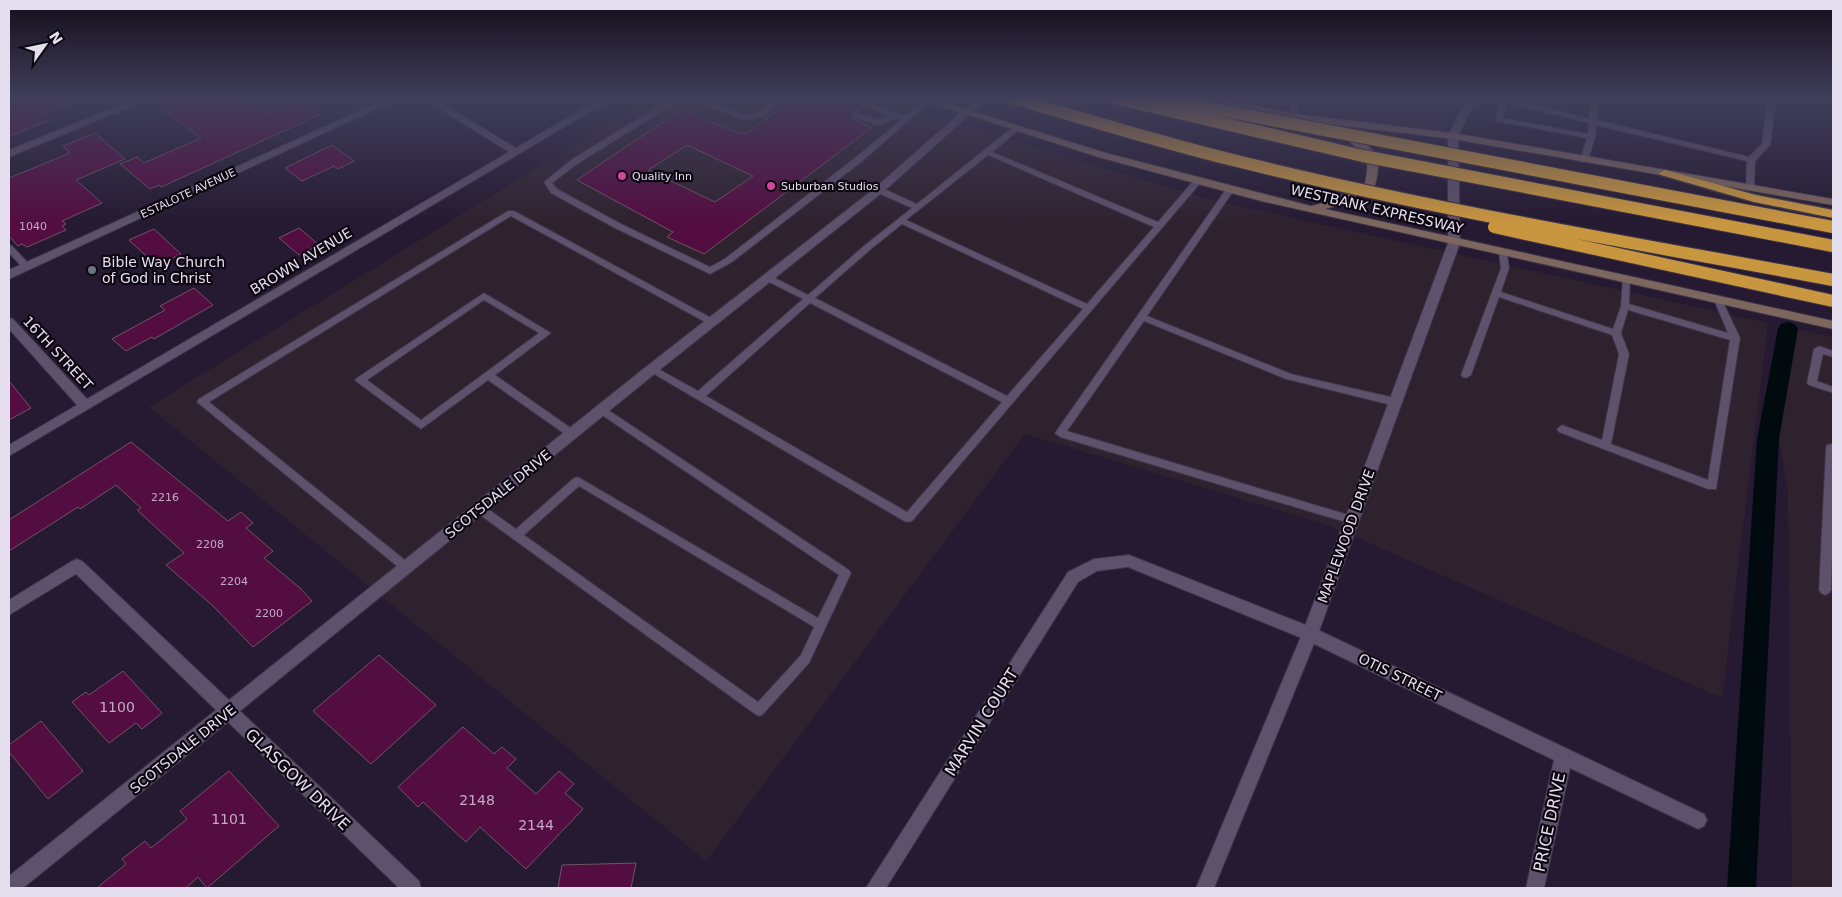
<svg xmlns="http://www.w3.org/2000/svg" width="1842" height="897" font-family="'DejaVu Sans',sans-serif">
<rect width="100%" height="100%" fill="#251a31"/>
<path fill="#2f222f" d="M650 98H881L927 115 1207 199 1768 323 1722 698 1328 525 1025 434 706 861 149 407Z
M1792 328 1833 337V888H1792L1788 492 1777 428 1781 374Z"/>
<path fill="#2f203e" d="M1249 98H1459L1441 138Z"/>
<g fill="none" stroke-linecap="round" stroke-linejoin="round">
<path fill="#010a0f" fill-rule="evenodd" d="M1788 322 1795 324 1798 329 1779 439 1756 888H1727L1757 439 1778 329 1781 324Z"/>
</g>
<path fill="#540d41" stroke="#705465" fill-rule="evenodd" d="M26 98H82V100L43 114 50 120 9 136V104Z
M185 98H237L246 104 251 102 270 114 299 101 319 115 161 187 159 185 150 189 120 164 137 157 144 163 201 138 161 108Z
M794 98H802L819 104 826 101 824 98H829L861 111 853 112 852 118 871 128 704 254 667 237 673 232 577 180 682 109 738 133H747ZM687 145 753 176 715 202 648 170Z
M95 133 125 159 76 180 102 203 62 221 66 224 62 226 66 230 27 247 22 244 18 246 9 236V178L70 153 63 146Z
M332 145 354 161 338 169 334 166 302 181 285 168Z
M299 228 319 245 299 255 279 238Z
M154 229 181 254 157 266 129 240Z
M194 288 213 305 154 339 152 337 126 351 112 339 165 310 160 306Z
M9 381 31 408 9 420Z
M131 442 228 521 241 512 253 523 246 528 273 551 264 558 300 588 312 601 253 647 212 605 166 565 184 553 137 510 141 508 116 485 80 509 78 507 9 551V520Z
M379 655 436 705 371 764 313 711Z
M123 671 162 713 142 729 136 723 109 743 72 702 86 692 89 695Z
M41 721 83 771 48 799 9 752V745Z
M463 727 494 754 502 747 516 759 507 768 536 794 559 771 574 784 565 793 583 809 526 869 480 827 466 842 423 802 418 807 398 787Z
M229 771 279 826 207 888 198 877 186 888H97L126 864 122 859 145 841 151 848 187 819 180 811Z
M636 863 631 888H558L562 865Z"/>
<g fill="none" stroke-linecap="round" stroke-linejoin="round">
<defs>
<path id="service" d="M679 98H696L716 103 744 116 757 113 777 98H785L762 117 743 120 710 107 689 100 675 103 577 164 552 183 557 189 621 224 710 267 726 258 855 158 901 120 897 118 878 125 854 117V113H857L878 120 890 116 847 99 846 98H855L905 116 925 98 932 100 861 162 732 262 710 274 615 228 551 193 544 182 571 160 670 99Z
M811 98H821L824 100 820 102Z
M1289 98H1296L1300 117 1299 119 1292 117Z
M1493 98H1506L1589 119 1591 103 1573 98C1582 97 1592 97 1599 102L1597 120 1749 157 1762 144 1768 98H1776L1770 145 1755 161 1754 186 1750 188 1746 186 1747 161 1596 125 1595 137 1588 160 1587 162H1581L1580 160 1587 138 1496 121 1499 101ZM1506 102 1589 123 1588 134 1503 118Z
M1013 127 1020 129 992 152 1158 222 1195 179H1198L1202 181 912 521 908 522 904 521 649 371 647 369 649 367H655L698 391 803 299 765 280 764 278 765 276H771L808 295 865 245 912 208 876 192V188H882L917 204ZM988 155 1154 227 1087 304 906 220ZM902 224 1083 309 1007 396 815 298 871 249ZM810 303 1002 402 907 512 706 396Z
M1227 188H1233L1234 190 1147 316 1291 374 1395 398 1400 402 1398 405 1395 406 1286 379 1144 321 1067 431 1352 516 1356 517 1357 520 1356 523 1352 524 1060 437 1055 433Z
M508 211H514L715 320 716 322 715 324H709L511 216 209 402 411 565 412 568 411 571 407 573 403 571 197 402 199 399Z
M9 245 12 246 30 265V269H24L9 253Z
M1503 250 1507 253 1509 268 1501 292 1613 329 1621 306 1623 278 1626 277 1630 280 1629 304 1728 333 1714 300 1718 297 1721 298 1740 338 1716 489H1708L1559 432 1557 429 1562 425 1602 440 1619 354 1612 335 1499 297 1471 375 1466 378 1463 377 1461 375 1501 268 1499 253ZM1628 310 1730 340 1708 480 1611 444 1629 354 1621 333Z
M484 293 551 333 495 375 575 431 577 434 575 437H569L488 380 421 429 357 382 355 380 357 378ZM484 300 539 333 421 420 367 380Z
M1819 346 1833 351V357L1823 354 1817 381 1833 387V393L1809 385 1807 383 1814 349Z
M602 406 849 570 851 573 809 663 763 714 759 716 755 714 476 512 475 509 476 506H484L516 529 574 478 578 477 818 618 839 575 599 413 597 410 599 407ZM579 486 814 627 801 655 758 702 524 535Z
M1831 444 1833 445V520L1831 590 1829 593 1825 595 1821 593 1819 590 1826 448 1827 445Z"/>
<path id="minor" d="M138 98H151L9 157V150Z
M388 98H400L9 279V270Z
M422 98H433L516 148 601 98H613L9 456V445L77 405 9 329V318L13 319 87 399 509 152Z
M977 98H988L883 192 657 372 240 711 419 881 421 888H399L228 722 23 888H9V876L216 710 76 574 9 615V600L72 561 77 559 82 561 229 700 647 366 875 188Z
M1129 555 1316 629 1704 814 1707 820 1704 826 1698 829 1692 826 1570 768 1544 888H1526L1554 760 1304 639 1128 567 1097 571 1078 582 886 888H866L1068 572 1094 559Z"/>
<path id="tertiary" d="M1467 98H1477L1458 136 1460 243 1318 634 1214 888H1196L1302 634 1448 243V136Z"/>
<path id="secondary" d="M916 98H930L1106 153 1311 206 1331 201 1365 183C1373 149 1358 152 1339 133L1340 131C1355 128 1373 147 1377 160 1379 169 1377 177 1375 185L1339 205 1325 209 1833 321V329L1261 201 1098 157Z
M1199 98H1217L1296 114 1453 133 1833 199V205L1453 139 1296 120 1204 101Z"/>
<path id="motorway" d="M1665 170 1756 195 1833 210V218L1754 202 1661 175 1659 173Z"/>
</defs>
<use href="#service" stroke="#3d3447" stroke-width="2"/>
<use href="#minor" stroke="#3d3447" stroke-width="2"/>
<use href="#tertiary" stroke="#3d3447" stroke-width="2"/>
<use href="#secondary" stroke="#3d3447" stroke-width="2"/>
<use href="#motorway" stroke="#3d3447" stroke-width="3"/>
<use href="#service" fill="#5d516b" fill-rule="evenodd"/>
<use href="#minor" fill="#5d516b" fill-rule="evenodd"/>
<use href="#tertiary" fill="#5d516b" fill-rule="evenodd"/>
<use href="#secondary" fill="#7d665e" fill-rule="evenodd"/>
<use href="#motorway" fill="#c99640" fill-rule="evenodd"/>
<defs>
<path id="motorway-bridge" d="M1014 98C1088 120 1162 143 1237 161 1434 210 1634 243 1833 280
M1115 98 1363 156 1833 246
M1157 98 1833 227
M1494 227 1833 301"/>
</defs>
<use href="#motorway-bridge" stroke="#3d3447" stroke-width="14" stroke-linecap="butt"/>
<use href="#motorway-bridge" stroke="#c99640" stroke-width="12"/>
</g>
<linearGradient id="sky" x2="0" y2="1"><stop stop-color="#140e1b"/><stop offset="0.44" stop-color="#403e5a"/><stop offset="1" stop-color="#403e5a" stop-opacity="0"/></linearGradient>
<rect width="1842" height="223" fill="url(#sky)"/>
<g fill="#d1479c" stroke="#0c0711" stroke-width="2">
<circle cx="622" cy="176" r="5"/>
<circle cx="771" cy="186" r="5"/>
</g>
<circle fill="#6b7280" stroke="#0c0711" stroke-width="2" cx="92" cy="270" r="5"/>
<g text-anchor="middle" stroke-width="4.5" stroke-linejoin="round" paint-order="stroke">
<g font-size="11" fill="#e5deee" stroke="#0c0711" text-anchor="start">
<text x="632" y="180">Quality Inn</text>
<text x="781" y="190">Suburban Studios</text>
</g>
<g font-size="11" fill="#e5deee" stroke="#0c0711">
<text transform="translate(188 193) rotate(-25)" y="4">ESTALOTE AVENUE</text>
</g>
<g font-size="11" fill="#c1aac3">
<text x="33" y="230">1040</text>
<text x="165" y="501">2216</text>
<text x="210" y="548">2208</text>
<text x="234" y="585">2204</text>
<text x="269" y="617">2200</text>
</g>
<g font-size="14" fill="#e5deee" stroke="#0c0711">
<text transform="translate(1377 209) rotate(13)" y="5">WESTBANK EXPRESSWAY</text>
<text transform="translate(301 261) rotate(-31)" y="5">BROWN AVENUE</text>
<text transform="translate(58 353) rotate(47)" y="5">16TH STREET</text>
<text transform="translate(498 494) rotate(-39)" y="5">SCOTSDALE DRIVE</text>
<text transform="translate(1346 536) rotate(-70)" y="5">MAPLEWOOD DRIVE</text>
<text transform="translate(1400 677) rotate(26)" y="5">OTIS STREET</text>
<text transform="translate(183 749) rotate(-39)" y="5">SCOTSDALE DRIVE</text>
</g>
<g font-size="14" fill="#e5deee" stroke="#0c0711" text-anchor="start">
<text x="102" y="267">Bible Way Church<tspan x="102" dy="16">of God in Christ</tspan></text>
</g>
<g font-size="14" fill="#c1aac3">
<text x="117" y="712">1100</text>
<text x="477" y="805">2148</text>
<text x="229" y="824">1101</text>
<text x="536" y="830">2144</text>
</g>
<g font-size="16" fill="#e5deee" stroke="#0c0711">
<text transform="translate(981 722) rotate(-58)" y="6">MARVIN COURT</text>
<text transform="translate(298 779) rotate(44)" y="6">GLASGOW DRIVE</text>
<text transform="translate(1549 822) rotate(-78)" y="6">PRICE DRIVE</text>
</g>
</g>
<rect width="1842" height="897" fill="none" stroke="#e5deee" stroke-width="20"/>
<g transform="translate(45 45) rotate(57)" stroke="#0c0711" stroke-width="4" paint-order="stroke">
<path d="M0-4L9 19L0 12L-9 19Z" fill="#e5deee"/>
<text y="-8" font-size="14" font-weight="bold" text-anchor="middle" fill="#e5deee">N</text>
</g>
</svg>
